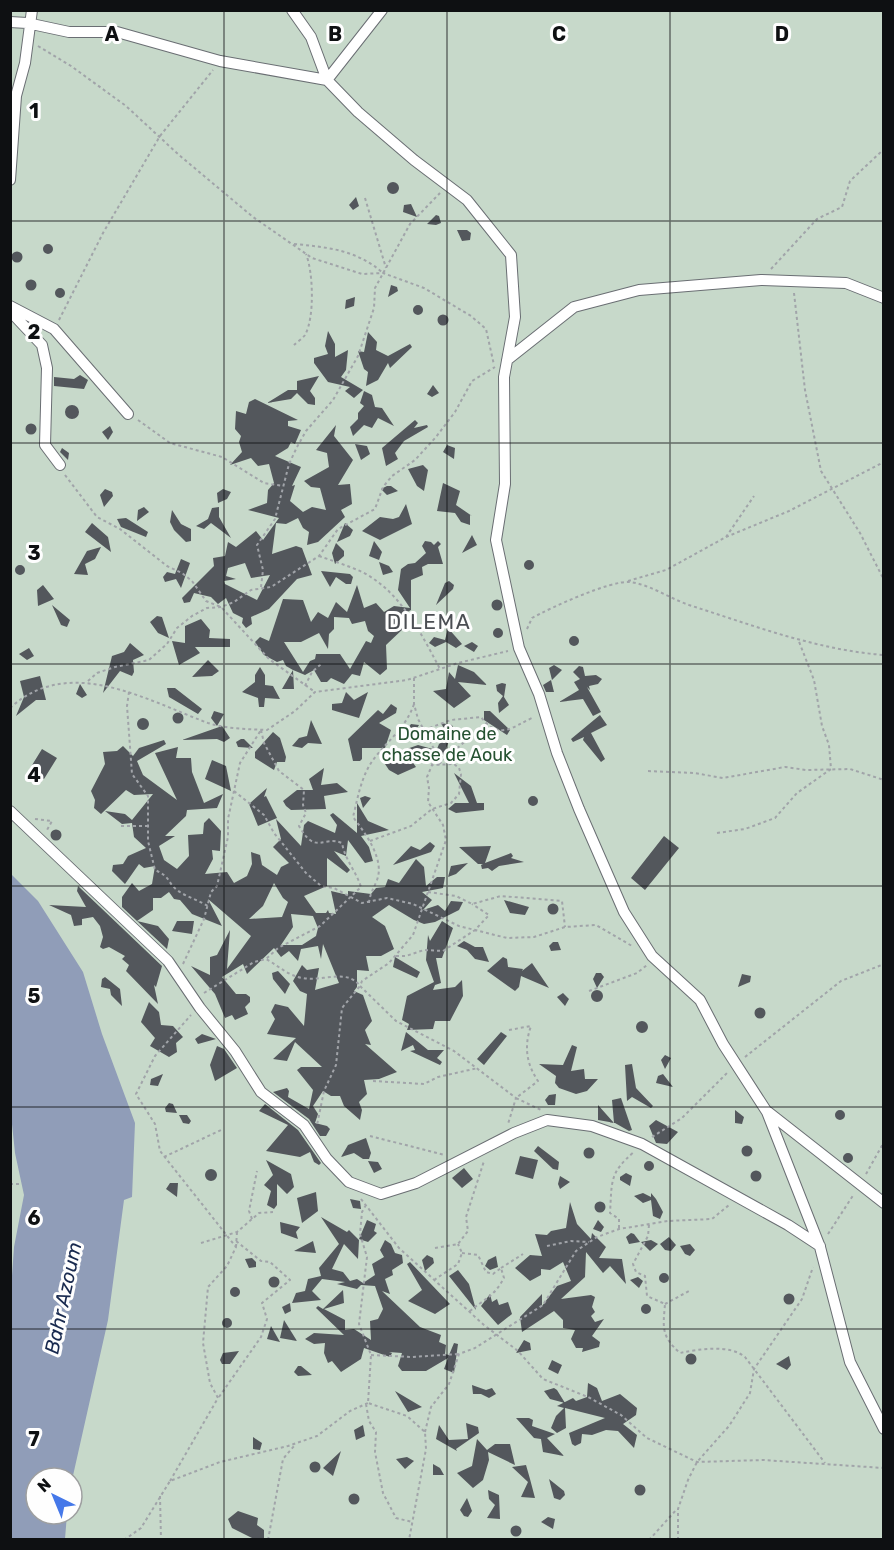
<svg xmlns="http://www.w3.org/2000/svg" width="894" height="1550" font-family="Rubik,sans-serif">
<rect width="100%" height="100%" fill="#edf1f7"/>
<path fill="#c7d9ca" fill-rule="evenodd" d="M11 11H883V1539L11 1540ZM36 1478H72V1514H36Z"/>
<path fill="#909db8" d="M11 874 38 901 83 972 102 1034 135 1123 132 1197 124 1200 108 1320 72 1480V1478H36V1514H67L65 1539H11L10 1304 14 1247 24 1195 15 1153 10 1105Z"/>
<path fill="#53575c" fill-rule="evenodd" d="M387 188a6 6 0 1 1 12 0a6 6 0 1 1-12 0Z
M356 197 359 206 353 210 349 205Z
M411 204 417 217 403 212 404 205Z
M436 215 439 216 441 223 436 225 427 224Z
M457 230H467L471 233 470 240 462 241Z
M43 249a5 5 0 1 1 10 0a5 5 0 1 1-10 0Z
M11.5 257a5.5 5.5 0 1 1 11 0a5.5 5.5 0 1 1-11 0Z
M25.5 285a5.5 5.5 0 1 1 11 0a5.5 5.5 0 1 1-11 0Z
M391 285 397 287 398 291 388 297Z
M55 293a5 5 0 1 1 10 0a5 5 0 1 1-10 0Z
M355 297 354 306 345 309 346 300Z
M413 310a5 5 0 1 1 10 0a5 5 0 1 1-10 0Z
M437.5 320a5.5 5.5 0 1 1 11 0a5.5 5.5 0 1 1-11 0Z
M328 331 335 344V357L348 350 346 370 341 377 363 390 354 398 345 391 350 387 328 382 314 363V358L328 354 325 346Z
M368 332 377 342 376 350 388 356 410 344 412 347 390 368 388 363 378 380 366 386 368 372 364 369 358 351 364 352Z
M80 375 88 380 84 389 54 386V377L74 379Z
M319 376 310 391 315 398V405L308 404 297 393 291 399 267 403 288 390H297V381Z
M433 385 439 393 432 397 427 394Z
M364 391 372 395 375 407 382 408 394 426 378 418 372 428 364 425 353 436 350 427 358 419V413L364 406 360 403Z
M255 399 298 420 288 421V426L301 430 295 444 291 442 288 448 275 456 301 467 292 486 295 485 290 501 303 512 312 507 326 510 320 488 311 487 304 481 329 467 327 453 316 450 336 425 334 436 353 460 338 485 350 484 352 504 341 510 345 517 318 542 307 545 309 532 303 528 298 518 286 524 276 523 272 554 296 546 302 548 312 575 297 579 269 609 251 617 252 624 246 628 242 623 243 618 233 613 226 598 218 604 211 597 194 593 190 602 184 603 182 598 214 566 213 558 225 556 228 542 236 547 256 531 263 540 279 518 248 510 267 503 268 490 274 483 269 464 258 466 251 458 230 465 242 452 239 442 241 436 235 429 236 411 246 414 249 402ZM245 563 251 578 270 575 257 600 225 584 224 581 236 579 226 576 228 568Z
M65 412a7 7 0 1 1 14 0a7 7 0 1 1-14 0Z
M415 420 418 423 414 428 427 425 428 427 404 441 395 453 398 459 386 466 382 448Z
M25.5 429a5.5 5.5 0 1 1 11 0a5.5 5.5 0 1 1-11 0Z
M110 426 113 432 108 440 102 432Z
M355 444 367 446 370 454 361 460Z
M447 445 455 448 454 459 443 452Z
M62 448 69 453 68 460 60 452Z
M423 465 428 470 424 491 417 486 408 469Z
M443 483 460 491 456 505 472 516 470 515V525L461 522 455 513 437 511Z
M387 486H391L398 491 387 495 381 489Z
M105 489 112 492 113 496 104 507 100 495Z
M223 489 231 492 227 499 218 503 217 493Z
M406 504 412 524 380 540 362 531 380 517 393 519 399 517Z
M144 507 149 512 137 521 138 510Z
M219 507V517L231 538 211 523 204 529 196 526 208 519 212 508Z
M172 510 181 524 191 529V541L186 542 174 530 170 522Z
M126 518 148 532 146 537 121 527 117 519Z
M92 523 108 537 111 552 85 532Z
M345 523 353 530 350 536 337 542Z
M472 535 477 545 462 553Z
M374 541 382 552 379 560 369 556Z
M425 541 431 542 434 545 438 541 441 544 438 547 443 564H428L422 567 423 575 411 580V610L400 616 406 623 405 627 386 645 387 669 380 675 364 662 360 676 352 674 344 684 331 678 327 682H321L314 670 305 675 293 670 294 689H282L293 670 286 666 283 660 277 662 264 655 255 642 260 637 269 641 283 599 303 600 311 622 318 612 328 618 336 602 347 612 357 585 364 608 376 603 384 612 394 606 410 608 398 590 401 569 408 564 415 563 426 553 422 546ZM334 617 349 618 352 624 365 621 368 631 374 636 371 643 366 641 350 669 340 654H316L315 659 310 661 303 672 284 642H301L319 633 328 649 329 634 334 629Z
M336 543 344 551V556L335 564 332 553Z
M101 547 95 559 85 564 88 575 74 574 87 551Z
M181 559 190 563 181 588 176 579 165 582 163 577 167 572 175 574Z
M524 565a5 5 0 1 1 10 0a5 5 0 1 1-10 0Z
M379 562 389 566 393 572 383 575Z
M15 570a5 5 0 1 1 10 0a5 5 0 1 1-10 0Z
M321 571 350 574 353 577 351 584H346L336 577 330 587Z
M449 581 454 585 453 589 436 605 445 583Z
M43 585 54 599 38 606 37 590Z
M491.5 605a5.5 5.5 0 1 1 11 0a5.5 5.5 0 1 1-11 0Z
M52 605 70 620 67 627 61 625Z
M157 616 162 617 169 638 158 633 150 622Z
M201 619 210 630 209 638 230 639V647H195L200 653 179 665 172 641 185 643V626Z
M493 633a5 5 0 1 1 10 0a5 5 0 1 1-10 0Z
M448 628 462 644 456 648 446 642 435 647 429 643 434 637 445 640Z
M569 641a5 5 0 1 1 10 0a5 5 0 1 1-10 0Z
M472 642 478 646 474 652 464 646Z
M130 643 144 655 133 660 134 672 132 676 120 671 103 693 112 656 124 652Z
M29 648 34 656 27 660 19 654Z
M208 660 219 671 212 676 192 677Z
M458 665 474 672 487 685 458 682 471 696 454 708 433 691 446 689 449 672 455 679Z
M554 665 562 670 552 680 549 668Z
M579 666 583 667 585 676 596 675 602 679 598 684 589 686 590 690 587 687 601 712 593 716 583 699 559 702 579 690 574 682 580 679 573 672Z
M260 667 265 675V685L273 686 280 699 265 698 264 707H259L258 698 242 692 255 682V675Z
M40 676 46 700H36L16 716 24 697 20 681Z
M551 680 554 692H546L543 685Z
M502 683 506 684 504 697 509 705 499 713 498 703 503 696 497 691 496 685Z
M80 684 87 695 82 698 76 694Z
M167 688H175L202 709 198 714 169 697Z
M346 692 354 700 368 692 359 718 332 710V704L342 703Z
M391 704 397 708 396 713 379 723 391 730 385 748H362V759L360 761H353L348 739 378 710 383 714Z
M214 711 224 714 217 726 211 718Z
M484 711H490L510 730 507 735 484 720Z
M172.5 718a5.5 5.5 0 1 1 11 0a5.5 5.5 0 1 1-11 0Z
M600 715 607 725 591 733 605 759 601 762 583 740 584 737 573 742 571 739Z
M137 724a6 6 0 1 1 12 0a6 6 0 1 1-12 0Z
M311 720 322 744 308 743 302 748 292 746 299 738 307 736Z
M441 723 452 725 458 740 450 738 443 757 407 754 416 767 398 775 389 770 381 758 418 745 440 751 437 749 439 744 449 738Z
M411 724 419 725 413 735 406 731Z
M222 726 230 738 224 742 217 739 182 740Z
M273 732 280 738 286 757 285 762H277L274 770 255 758V752Z
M241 739H244L253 748 238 747 236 742Z
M164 740 166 744 137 761 143 775 177 800 155 753 178 747 176 758H191L192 772 204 803 223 794 217 808 187 810 186 816 165 836H175L159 846 164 860 177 869 189 856 188 835 203 834 204 823 209 818 221 831 220 851 212 850 213 859 205 874 227 872 234 883 247 876 252 864 251 852 260 855 262 865 277 875 281 867 289 863 273 847 281 839 276 819 301 846 304 825 308 821 335 833 337 825 330 815 333 813 357 833V803L368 821 389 830 361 836 369 847 373 861 365 863 348 840 346 856 334 851 350 870 347 873 327 858V886L304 896 316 913H326L328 910 329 913 336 914 331 891 348 895V891L371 894 376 888 385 887 388 879 399 883 416 859 424 867 426 886 437 877H445L443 888 422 892 432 900 423 910 438 905 445 911 451 901 463 902 459 910 435 922 424 924 414 920 389 905 372 917 385 926 394 949 381 956H366L369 971 357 970V987L354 991 363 995 372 1021 365 1030 371 1045 365 1044 397 1072 379 1079 364 1080 367 1094 359 1102 362 1110 360 1120 344 1106 340 1096H331L323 1091 313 1106 318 1114 315 1123 327 1126 330 1129 326 1136H320L309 1119 273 1092 287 1088 289 1091 288 1097 309 1109 313 1090 297 1070 301 1067H322L295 1042 287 1061 273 1059 296 1038 267 1034 275 1019 271 1012 275 1004 288 1007 304 1026 307 994 300 991 293 981 302 965 307 970 319 968 315 990 339 983 323 944 321 959 318 946 301 949 298 961 289 951 281 957 274 948 247 974 243 964 222 977 236 994H246L250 997V1002L245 1007 248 1014 235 1020 232 1015 225 1018 215 994 191 966 210 975V957L217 955 230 930 227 969 251 936 208 899 222 926 192 914 180 900 174 899 169 892 161 898H153V910L137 921 158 926 169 939 167 949 122 907V897L132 883 139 891 152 884 155 866 144 868 139 864 125 884 112 871 113 865 123 864 128 856 146 848 134 837 132 823 122 824 105 811 125 814 132 820 153 794 134 795 126 790 101 814 94 808 95 800 91 791 105 764 103 752 117 751 123 746 133 756 139 748ZM274 883 283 898 288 902 282 917 249 919 263 906ZM291 914 313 916 318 928 316 936 302 945H281L293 927Z
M42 749 57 758 44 779 29 770Z
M212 760 226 766 231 791 205 779Z
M324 768 321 785 337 783 348 792 324 796 326 809 291 810 286 806 283 801 297 790H313L309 779Z
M454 773 471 786 477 803H484V810L456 813 448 809 455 803H469Z
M267 788 264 797 266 796 277 818 258 826 249 804Z
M528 801a5 5 0 1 1 10 0a5 5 0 1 1-10 0Z
M365 796 371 798 363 808 360 798Z
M50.5 835a5.5 5.5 0 1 1 11 0a5.5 5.5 0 1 1-11 0Z
M664 836 679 848 645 890 631 878Z
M430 842 435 846 431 852 393 865 411 846 420 850Z
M491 846 485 863 511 853 513 856 511 858 524 862 499 866 492 871 488 868 482 869 481 865 483 864H478L459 847Z
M468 863 456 874 448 877 451 866Z
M78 886 162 966 156 987 154 985 158 1004 126 971 129 965 122 959 125 956 109 947 103 949 100 947 103 937 100 926 93 917 82 919V925L74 926 71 915 49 905 86 907 77 891Z
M504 900 529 907 525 915 510 913Z
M547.5 909a5.5 5.5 0 1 1 11 0a5.5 5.5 0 1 1-11 0Z
M177 921H194L192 934 172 931Z
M442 921 453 928 442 958H436L441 983 435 985 433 990 455 987 462 980 463 996 450 1021H435L433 1029 407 1030 409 1024 402 1020 407 996 434 982 426 960 428 935 430 941Z
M464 941 475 947H483L489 962 475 959 467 950 457 946Z
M553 942H558L561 950 551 951 549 946Z
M395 957 420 972 417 978 393 967Z
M503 957 507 959 508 967 523 969 522 971 532 963 549 988 521 976 519 987 515 991 487 971Z
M278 971 290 984 285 994 273 979 272 973Z
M596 973H601L604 977 597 988 593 979Z
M742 974 751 976 750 982 738 987Z
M105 977 120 989 122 1006 111 995 110 989 101 987 102 979Z
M591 996a6 6 0 1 1 12 0a6 6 0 1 1-12 0Z
M563 993 569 999 565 1006 557 997Z
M149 1002 159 1012 161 1025 173 1026 183 1037 176 1043 177 1052 169 1057 150 1046 155 1038 141 1022Z
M754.5 1013a5.5 5.5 0 1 1 11 0a5.5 5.5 0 1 1-11 0Z
M636 1027a6 6 0 1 1 12 0a6 6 0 1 1-12 0Z
M406 1032 428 1050H444L437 1058 442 1062 440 1065 410 1051 415 1050 413 1045 401 1051Z
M501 1032 507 1036 484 1065 477 1059Z
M202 1034 216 1039 198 1044 195 1039Z
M572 1045 577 1047 571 1071 584 1069 585 1079H598L587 1091 576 1094 559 1088 555 1083 556 1076 539 1064 563 1065Z
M217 1046 224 1049 237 1068 215 1081 210 1065Z
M665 1055 671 1058 665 1069 661 1060Z
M632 1064 636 1088 653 1106 651 1108 632 1097 627 1101 625 1065Z
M163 1074 158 1086 150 1085 151 1079Z
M663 1074 673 1087 656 1083 658 1076Z
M556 1094 555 1105H548L545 1100 549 1095Z
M621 1098 632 1130 629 1131 615 1123 598 1120V1105L614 1123 612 1100Z
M169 1103 173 1104 177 1113 166 1112 165 1108Z
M265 1104 298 1130 321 1163 319 1165 314 1162 310 1152 300 1157 266 1151 288 1125 259 1111Z
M735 1110 744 1117 742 1124 735 1123Z
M835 1115a5 5 0 1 1 10 0a5 5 0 1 1-10 0Z
M179 1115H187L191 1121 189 1124 183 1123Z
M656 1120 678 1132 667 1144 656 1143 649 1126Z
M366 1138 371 1153 369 1159H363L354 1153 341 1157 348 1145Z
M741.5 1151a5.5 5.5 0 1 1 11 0a5.5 5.5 0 1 1-11 0Z
M538 1146 559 1162 558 1170 553 1169 534 1151Z
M583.5 1153a5.5 5.5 0 1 1 11 0a5.5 5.5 0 1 1-11 0Z
M843 1158a5 5 0 1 1 10 0a5 5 0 1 1-10 0Z
M520 1156 538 1160 533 1179 515 1174Z
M266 1160 291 1174 294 1187 287 1194 277 1184V1205L274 1209 267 1205 271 1191 264 1185 273 1175Z
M368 1161 378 1162 382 1169 374 1173Z
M644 1166a5 5 0 1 1 10 0a5 5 0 1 1-10 0Z
M464 1168 473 1179 462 1188 452 1178Z
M205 1175a6 6 0 1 1 12 0a6 6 0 1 1-12 0Z
M750.5 1176a5.5 5.5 0 1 1 11 0a5.5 5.5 0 1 1-11 0Z
M626 1173 632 1176 630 1186 620 1180V1177Z
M560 1176 570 1182 560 1189 558 1184Z
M170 1183H178L177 1197 166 1189Z
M316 1192 318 1211 302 1223 297 1198Z
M643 1193 651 1197V1193L656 1199 663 1212 660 1219 653 1216 651 1200 643 1203 634 1196Z
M350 1199 360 1201 361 1209 353 1208Z
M594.5 1207a5.5 5.5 0 1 1 11 0a5.5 5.5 0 1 1-11 0Z
M570 1202 577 1224 591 1239 592 1233 606 1247 599 1258 622 1259 626 1284 610 1266 603 1273 586 1252 585 1277 561 1299 591 1295 595 1297 592 1307 595 1312 591 1316 595 1322 604 1319 592 1336 600 1342 599 1347 582 1352 583 1348H576L571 1339 575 1330 563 1328V1320L554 1311 522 1332 520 1317 542 1294V1306L557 1286 571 1281 563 1262 550 1270 541 1269V1275L530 1281 515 1268 530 1255 542 1256 535 1234 547 1235 551 1231 566 1228Z
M321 1217 347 1232 349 1230 359 1240 358 1259 344 1244 332 1269 343 1272 350 1281 357 1279 363 1283 375 1275 372 1264 384 1257 380 1250 385 1240 391 1244 395 1253 402 1255 403 1263 392 1270 393 1275 385 1279 390 1294 382 1291 420 1327 441 1335 439 1342 446 1345 445 1354 449 1355 454 1343 458 1344 454 1373 444 1369 448 1358 426 1371H402L398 1366 402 1353 389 1352 392 1353 390 1357 364 1348 361 1359 341 1372 332 1361 328 1363 324 1353 325 1343 314 1344 305 1339 314 1333 344 1335 316 1308 318 1306 323 1309 343 1290 344 1303 324 1309 345 1320V1330L354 1329 371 1340 370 1321 378 1319 383 1309 375 1286 361 1285 357 1289 337 1284 345 1282 322 1279 312 1291 321 1300 292 1303 296 1293 305 1291 308 1279 321 1276 319 1268 339 1244Z
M367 1220 376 1224 374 1231 377 1233 368 1242 359 1239Z
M598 1220 604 1227 601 1232 593 1229Z
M280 1222 300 1227 296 1232 298 1239 281 1233Z
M631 1233 634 1234 640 1242 629 1244 626 1237Z
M669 1237 676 1245 671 1251 665 1250 660 1244Z
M651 1240 658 1244 650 1251 641 1242Z
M313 1241 316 1253 294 1251Z
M690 1244 695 1250 690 1256 685 1254 680 1246Z
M427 1255 433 1258 434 1263 425 1271 422 1260Z
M496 1256 498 1267 490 1270 485 1266 488 1260Z
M252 1258 256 1262V1267L249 1268 245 1259Z
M410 1262 450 1304 435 1314 408 1301 422 1290 407 1264Z
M458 1270 469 1284 476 1310 449 1276Z
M659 1278a5 5 0 1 1 10 0a5 5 0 1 1-10 0Z
M268.5 1282a5.5 5.5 0 1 1 11 0a5.5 5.5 0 1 1-11 0Z
M638 1277 643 1281 639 1288 630 1280Z
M230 1292a5 5 0 1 1 10 0a5 5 0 1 1-10 0Z
M783.5 1299a5.5 5.5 0 1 1 11 0a5.5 5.5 0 1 1-11 0Z
M490 1294 492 1302 497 1299 499 1305 508 1302 512 1314 498 1325 481 1306Z
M290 1303 291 1311 285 1314 282 1307Z
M641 1309a5 5 0 1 1 10 0a5 5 0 1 1-10 0Z
M222 1323a5 5 0 1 1 10 0a5 5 0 1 1-10 0Z
M284 1320 297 1341 280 1338Z
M271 1326 280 1342 267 1339Z
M524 1340 530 1343 531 1350 516 1353Z
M239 1351 230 1364H222L220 1360 223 1353Z
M685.5 1359a5.5 5.5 0 1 1 11 0a5.5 5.5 0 1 1-11 0Z
M789 1356 791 1365 787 1370 776 1364Z
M552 1360 562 1365 558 1374 548 1369Z
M298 1366H301L312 1375 298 1376 294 1372Z
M588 1383 597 1388 602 1401 620 1394 637 1408 636 1415 623 1424 637 1435 634 1448 618 1431 606 1430 592 1435 582 1434 581 1443 575 1446 572 1444 569 1433 605 1418 565 1408 566 1428 557 1433 551 1428 556 1416 564 1408 557 1406 573 1398 576 1401 587 1397Z
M472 1385 486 1390 492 1388 496 1394 489 1398 481 1394H473Z
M554 1388 557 1390 565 1403 550 1399 544 1391Z
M395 1391 422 1407 408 1412Z
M516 1418H529L533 1420 532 1426 555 1434 547 1438 564 1456 543 1452 541 1439 534 1438Z
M466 1423 478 1427 479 1433 456 1449 457 1451 436 1439 439 1425 449 1440 468 1439Z
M363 1425 365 1436 356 1440 354 1430Z
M253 1437 262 1443 260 1450 253 1449Z
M477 1439 487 1450 495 1444H510L515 1465 488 1452 489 1460 483 1480 473 1488 457 1473 472 1466Z
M341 1451 333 1476 323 1468Z
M407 1457 414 1461 405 1469 396 1459Z
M309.5 1467a5.5 5.5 0 1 1 11 0a5.5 5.5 0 1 1-11 0Z
M433 1464 440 1468 444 1475H433Z
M526 1465 530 1479 535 1498 521 1497 528 1482 512 1467Z
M549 1479 564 1491 565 1495 560 1500 554 1498Z
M634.5 1490a5.5 5.5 0 1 1 11 0a5.5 5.5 0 1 1-11 0Z
M488 1490 499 1495 500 1519 487 1518 495 1505 489 1499Z
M348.5 1499a5.5 5.5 0 1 1 11 0a5.5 5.5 0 1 1-11 0Z
M467 1498 472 1511 468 1517 464 1516 460 1510Z
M238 1511 258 1518 257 1525 264 1530V1539H254L232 1528 228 1519Z
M548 1517 555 1519 553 1529 541 1522Z
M510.5 1531a5.5 5.5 0 1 1 11 0a5.5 5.5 0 1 1-11 0Z"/>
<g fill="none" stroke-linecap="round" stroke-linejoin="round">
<defs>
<path id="minor" d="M292 10 311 37 327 80 358 112 414 160 467 200 511 255 515 317 504 377 505 484 496 540 519 648 539 694 557 753 579 809 624 912 652 956 700 1000 723 1044 767 1112 820 1247 850 1362 884 1429
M10 22 27 23 69 32H117L220 61 327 80 382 10
M10 180 16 96 25 63 32 10
M10 306 54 329 128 414
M10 311 42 345 47 368 45 445 60 465
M507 360 574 307 639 290 761 280 846 283 884 298
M10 811 168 961 200 1008 235 1051 261 1092 304 1125 327 1159 349 1182 381 1194 416 1183 514 1133 547 1120 592 1126 642 1144 788 1225 820 1246
M768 1112 884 1203"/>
</defs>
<use href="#minor" stroke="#6a6e73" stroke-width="12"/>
<path stroke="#a1a4a9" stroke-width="2" stroke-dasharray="3 3" stroke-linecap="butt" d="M38 46 71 66 126 106 179 155 253 217 312 258 362 274 383 273 424 288 471 316 486 329 494 365
M365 198 386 268
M294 244C327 247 357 250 383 273
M771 269 817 219 842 207 850 181 884 149
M794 293 805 390 821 471 860 533 884 580
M59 320 103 233 160 136 213 70
M294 345C297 342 303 338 305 335 315 317 313 271 306 254
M138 420 170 443 222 457 264 483 283 486
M65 475 97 517 120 529 167 566 182 573 192 581 206 601 221 607 269 659 315 692
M726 537 789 511 884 462
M319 556C333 561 349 566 362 572 400 591 421 633 440 669
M628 581 666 570 726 537 754 496
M261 587 263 570 257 545 275 519 289 464 297 447 306 431 333 400 358 356 374 308 375 288 410 224 440 193
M10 616V620
M527 629 532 618C550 608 611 580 630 582 651 585 669 598 689 605 752 625 817 650 884 655
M414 678V704L418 719 434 749 432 765 427 777 429 788 428 802 443 825 446 840 413 935 389 963 362 981 360 986 396 1021 454 1051 516 1098 508 1124
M88 681 97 673 115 667 149 660 167 644 177 628 192 616 207 608 221 607 234 602 251 590 271 587 319 556 338 529 375 509 383 487 392 476 415 460 436 437 455 412 472 381 495 367
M305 686 312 672 321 664
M129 692 127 706 132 774 148 796V841L155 870C171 877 167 882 177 890 186 897 199 900 209 907
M10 708C69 654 146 700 208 723 227 729 247 729 267 730L295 711 315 692 407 680 458 663 508 651
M261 730 264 743 279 771 304 790 303 805 306 813 299 826C316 856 323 835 342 843 345 860 356 871 361 887L320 926 278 948 266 959
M424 730 451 720 481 717C499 741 512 727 534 717
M439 764 469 738
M648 771 694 773 723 778 785 767 806 770 850 769 884 780
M234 791 264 815 274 833 306 873 321 886 334 888 362 903 387 898 413 904 459 926 507 938 534 937 565 927 596 925 632 946
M35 819 52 821 47 830
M121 826H148
M717 833 745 829 775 818 797 793 831 769 829 745 822 726 814 680 798 639
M370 841 411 826 432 809 451 803 459 794 461 774 459 768 454 764 432 765
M428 892 456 896 472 904 501 896 562 901 565 927
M369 903C370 893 374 888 377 880 385 859 365 833 353 817 358 797 361 777 373 760 387 741 406 728 414 704
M396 956H406L424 950 443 951 475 930 489 915 472 904
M183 964 204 919 211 892 217 886 228 837V819L240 763 261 730
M589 991 637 973 647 965
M204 993 254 962 266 959C279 966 288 976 303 978 322 982 347 968 360 986L342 1008 336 1065 324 1091 317 1125
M509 1030 531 1026C524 1046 526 1063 538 1081L516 1098 541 1110
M745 1057 841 981 884 964
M373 1081 424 1084 438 1077 478 1068
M370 1136 445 1155
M652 1137 682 1118 727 1073
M164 1157 221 1130
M866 1174 884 1142
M10 1184H20
M361 1199 399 1248 484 1325 518 1351 543 1379 588 1397 621 1415 647 1438 697 1462 763 1460 884 1468
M366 1205 362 1212 360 1234 367 1257 359 1324 371 1355 368 1403 407 1416 425 1432 426 1449 409 1540
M252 1219 249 1211 257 1171
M649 1225 648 1236 633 1264 636 1272 645 1276 647 1296 665 1304C663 1328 661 1336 680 1353 700 1349 729 1344 745 1357L825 1463
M619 1228V1219L610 1213C612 1182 609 1173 634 1152
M828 1234 854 1194
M201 1243 237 1232 259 1213 273 1212
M547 1246 571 1241 589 1242
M236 1247 237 1232
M435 1248 458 1244 468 1231 466 1217 484 1161
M462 1253 478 1255 486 1272 493 1274 501 1268 504 1278C493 1298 485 1298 469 1312
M501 1268 523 1254
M434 1280 458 1264 462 1253 458 1244
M665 1304 689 1291
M371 1355 412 1357 458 1354
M219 1397 261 1337 267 1319 262 1303 290 1280 270 1262 261 1261 236 1241
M366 1404 369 1421 376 1432 375 1452 383 1493 396 1518 412 1522
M425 1432 431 1407 449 1384 459 1354 475 1348 543 1305 576 1251 597 1237 619 1229 668 1221 712 1219 729 1205
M170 1481 218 1398 210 1383 203 1343 208 1287 227 1266 236 1247 160 1151 155 1124 136 1094 155 1056 191 1015
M160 1496 161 1540
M124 1540 141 1528 170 1481 220 1462 288 1446 317 1436 350 1411 368 1403
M268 1540 283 1459 294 1446
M649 1540 677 1509
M678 1540V1509L688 1480 697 1462 729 1426 750 1393 754 1369 802 1299 813 1267"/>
<use href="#minor" stroke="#fff" stroke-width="10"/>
</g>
<path fill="none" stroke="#0e1012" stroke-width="1.5" stroke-opacity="0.55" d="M224 10V1540M447 10V1540M670 10V1540M10 221H884M10 443H884M10 664H884M10 886H884M10 1107H884M10 1329H884"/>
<g text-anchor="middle" stroke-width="6" stroke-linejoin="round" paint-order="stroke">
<g font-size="18" fill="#255131" stroke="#fefefe">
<text x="447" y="740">Domaine de<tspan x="447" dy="21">chasse de Aouk</tspan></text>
</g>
<g font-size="20" font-style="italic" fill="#18294e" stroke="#fefefe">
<text transform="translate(63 1298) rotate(-78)" y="7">Bahr Azoum</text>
</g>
<g font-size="21" letter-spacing="1.5" fill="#4b4e53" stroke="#fefefe">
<text x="429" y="629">DILEMA</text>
</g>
</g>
<g font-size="20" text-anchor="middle" font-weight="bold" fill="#0e1012" stroke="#fefefe" stroke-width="6" stroke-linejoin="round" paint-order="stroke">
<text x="112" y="41">A</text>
<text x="335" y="41">B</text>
<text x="559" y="41">C</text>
<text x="782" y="41">D</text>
<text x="34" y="118">1</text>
<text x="34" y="339">2</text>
<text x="34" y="560">3</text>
<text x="34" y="782">4</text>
<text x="34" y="1003">5</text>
<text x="34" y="1225">6</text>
<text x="34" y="1446">7</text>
</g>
<rect width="894" height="1550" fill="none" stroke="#0e1012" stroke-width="24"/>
<g transform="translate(54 1496) rotate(317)"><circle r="28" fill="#fefefe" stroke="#9e9fa0" stroke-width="1.5"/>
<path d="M0-4.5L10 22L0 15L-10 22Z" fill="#4578e9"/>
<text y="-9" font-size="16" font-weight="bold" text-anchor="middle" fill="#0e1012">N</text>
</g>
</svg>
